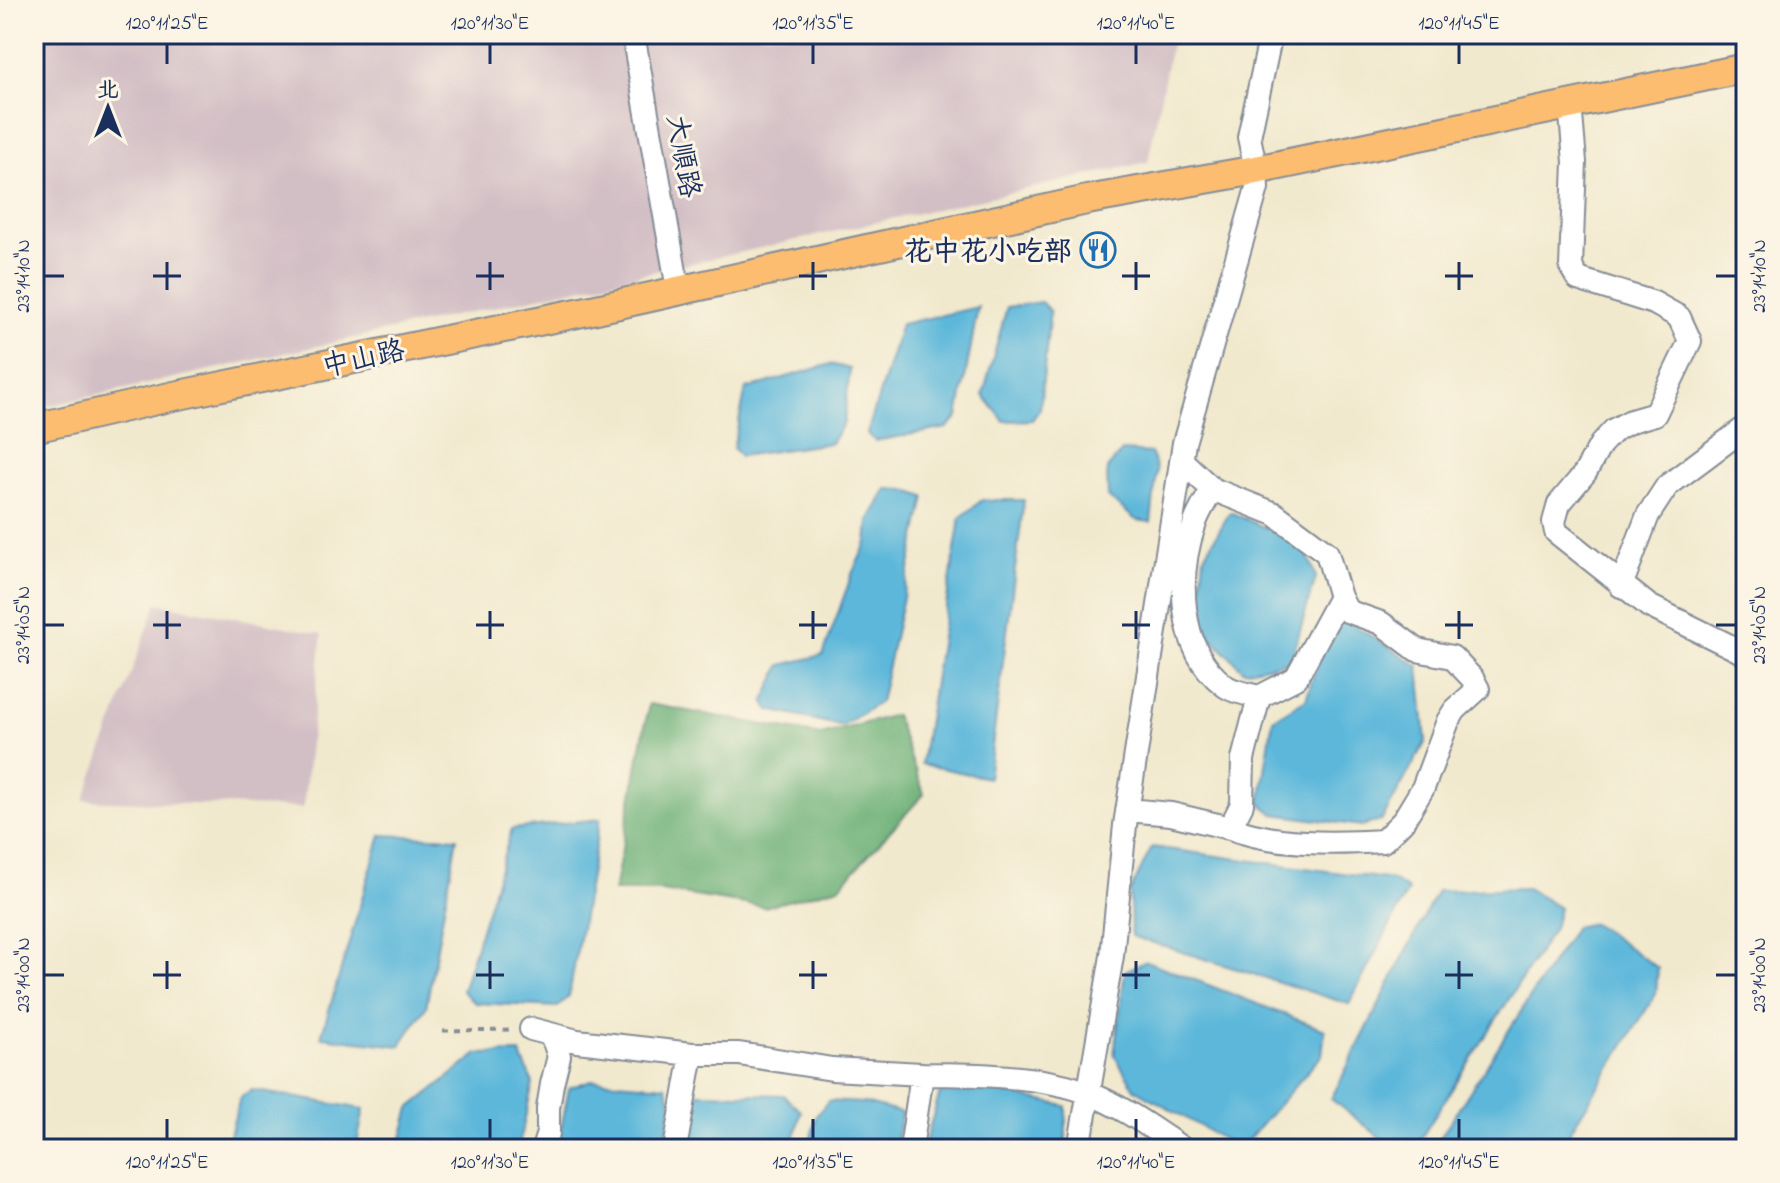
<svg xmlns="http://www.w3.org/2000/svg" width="1780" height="1183" font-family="'Indie Flower','LXGW WenKai TC',sans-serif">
<rect width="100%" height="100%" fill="#fcf5e5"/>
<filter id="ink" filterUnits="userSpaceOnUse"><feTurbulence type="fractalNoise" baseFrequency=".0125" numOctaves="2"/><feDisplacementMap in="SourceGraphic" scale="16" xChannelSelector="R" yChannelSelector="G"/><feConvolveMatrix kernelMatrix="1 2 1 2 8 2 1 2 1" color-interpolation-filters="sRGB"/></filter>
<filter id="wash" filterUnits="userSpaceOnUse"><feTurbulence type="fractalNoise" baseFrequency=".006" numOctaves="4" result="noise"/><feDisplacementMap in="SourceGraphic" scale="32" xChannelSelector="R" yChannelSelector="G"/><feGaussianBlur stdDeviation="1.8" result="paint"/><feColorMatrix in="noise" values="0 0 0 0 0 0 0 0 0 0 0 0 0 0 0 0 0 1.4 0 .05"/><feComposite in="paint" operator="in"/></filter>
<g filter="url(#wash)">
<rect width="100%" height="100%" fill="#f1e9cd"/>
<path fill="#d2bec5" d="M34 34H1173L1148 162 34 409Z
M157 603 322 634 303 808 84 800Z"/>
<path fill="#69af74" stroke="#426f69" stroke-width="2" d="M649 704 821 735 895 715 924 794 839 887 765 907 662 891H614Z"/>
<path fill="#5cb7da" stroke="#3c739c" stroke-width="2" d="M1041 302 1050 311 1040 409 1032 420 1004 421 983 395 1007 307Z
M978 307 958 417 947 428 875 441 867 434 901 324Z
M831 364 850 369 844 423 831 443 740 456 733 448 746 389Z
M1122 451 1151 453 1157 470 1151 522 1136 520 1108 497 1107 469Z
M887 489 905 490 925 497 880 702 842 726 770 710 764 702 781 665 823 655 852 574 867 542 869 521Z
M982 500H1024L988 778 921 764 960 518Z
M1230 512 1304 545 1316 577 1291 661 1244 671 1197 623 1204 557Z
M1344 619 1419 666 1426 741 1382 820 1362 826 1274 814 1260 803 1273 719 1306 699 1327 634Z
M600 819 569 996 558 1007 475 1003 462 991 512 829Z
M381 835 457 838 426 1007 400 1046 321 1037Z
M1152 847 1393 880 1408 890 1349 1004 1131 936 1130 892Z
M1527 888 1559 908 1554 928 1414 1149H1395L1331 1099 1437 891Z
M1593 923 1658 968 1656 994 1559 1149H1433L1575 927Z
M1146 961 1325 1030 1322 1055 1240 1149 1135 1089 1114 1055 1125 971Z
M520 1053 533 1083 518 1149H399L410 1108 478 1054Z
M591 1080 666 1086 672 1103 664 1149H557L569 1088Z
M942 1086 990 1090 1066 1106V1149H923Z
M251 1090 364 1109 356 1149H226L240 1098Z
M697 1093 783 1095 801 1111 792 1149H680L688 1099Z
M828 1101 864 1103 902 1113 894 1149H809L816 1116Z"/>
</g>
<g filter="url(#ink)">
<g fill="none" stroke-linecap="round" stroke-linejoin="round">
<defs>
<path id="minor" d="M633 34 678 289
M1570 103 1575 162 1571 267 1578 279 1654 303 1679 317 1690 341 1655 414 1631 421 1614 430 1601 444 1585 473 1559 504 1554 522 1556 532 1649 606 1746 654
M1212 489 1275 514 1327 553 1340 597 1296 678 1259 697
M1621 586 1648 515 1667 486 1746 427
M1128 810 1171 814 1230 828 1242 804 1243 759 1259 697C1249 694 1232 692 1224 685 1177 649 1177 574 1195 523 1199 511 1207 500 1212 489L1182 461
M1230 828C1275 845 1334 844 1383 841L1403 821 1423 788 1448 721 1455 710 1478 689 1472 678 1452 657 1417 650 1381 623 1347 611 1340 597
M531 1029 577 1041 692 1054H739L832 1069 922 1074
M543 1149 548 1133V1108L552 1084 559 1056 552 1036
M675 1149 692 1054
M911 1149 922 1074C969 1074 1044 1075 1088 1093 1122 1106 1153 1129 1183 1149
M1079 1149 1112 956 1125 825 1184 443 1257 188 1256 170 1249 137 1271 34"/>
<path id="major" d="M34 428 174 396 592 310 1087 200 1256 170 1746 68"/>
</defs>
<use href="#minor" stroke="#868c96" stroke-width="26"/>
<use href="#major" stroke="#868c96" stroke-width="32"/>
<path stroke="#868c96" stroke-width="3" stroke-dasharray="6 6" stroke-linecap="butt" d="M443 1031 515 1030"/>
<use href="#minor" stroke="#fff" stroke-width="22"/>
<use href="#major" stroke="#fcbd6f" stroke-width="28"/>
</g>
</g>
<path fill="none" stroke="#1b2f5e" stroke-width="3" d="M167 44V64M490 44V64M813 44V64M1136 44V64M1459 44V64M167 262V290M490 262V290M813 262V290M1136 262V290M1459 262V290M44 276H64M153 276H181M476 276H504M799 276H827M1122 276H1150M1445 276H1473M1716 276H1736M167 611V639M490 611V639M813 611V639M1136 611V639M1459 611V639M44 625H64M153 625H181M476 625H504M799 625H827M1122 625H1150M1445 625H1473M1716 625H1736M167 961V989M490 961V989M813 961V989M1136 961V989M1459 961V989M44 975H64M153 975H181M476 975H504M799 975H827M1122 975H1150M1445 975H1473M1716 975H1736M167 1119V1139M490 1119V1139M813 1119V1139M1136 1119V1139M1459 1119V1139"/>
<defs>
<symbol id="restaurant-ring" viewBox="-11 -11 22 22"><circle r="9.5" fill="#fcf5e5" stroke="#1f6fb2" stroke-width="1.5"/><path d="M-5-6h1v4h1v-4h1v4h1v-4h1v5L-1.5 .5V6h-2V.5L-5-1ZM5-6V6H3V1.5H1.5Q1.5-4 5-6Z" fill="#1f6fb2"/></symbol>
</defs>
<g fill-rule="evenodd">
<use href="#restaurant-ring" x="1078" y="230" width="40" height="40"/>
</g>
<g text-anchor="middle" stroke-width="6" stroke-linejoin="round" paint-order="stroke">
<g font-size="28" fill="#1b2f5e" stroke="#fcf5e5">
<text transform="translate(685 156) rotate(80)" y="10">大順路</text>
<text transform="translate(363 357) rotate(-12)" y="10">中山路</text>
</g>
<g font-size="28" font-weight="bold" fill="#1b2f5e" stroke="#fcf5e5" text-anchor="end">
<text x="1072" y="260">花中花小吃部</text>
</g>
</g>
<rect width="1780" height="1183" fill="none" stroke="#fcf5e5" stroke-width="88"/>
<g transform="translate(108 108)" stroke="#fcf5e5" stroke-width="6" paint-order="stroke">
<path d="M0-6L14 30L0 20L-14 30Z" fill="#1b2f5e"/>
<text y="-12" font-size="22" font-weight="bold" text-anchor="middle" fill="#1b2f5e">北</text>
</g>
<rect x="44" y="44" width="1692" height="1095" fill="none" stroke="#1b2f5e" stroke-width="3"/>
<g font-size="20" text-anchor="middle" fill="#1b2f5e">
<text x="167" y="29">120°11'25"E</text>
<text x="490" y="29">120°11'30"E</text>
<text x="813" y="29">120°11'35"E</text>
<text x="1136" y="29">120°11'40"E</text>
<text x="1459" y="29">120°11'45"E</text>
<text transform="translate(22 276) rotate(-90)" y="7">23°14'10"N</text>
<text transform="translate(1758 276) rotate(-90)" y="7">23°14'10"N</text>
<text transform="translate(22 625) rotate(-90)" y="7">23°14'05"N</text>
<text transform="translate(1758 625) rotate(-90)" y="7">23°14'05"N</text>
<text transform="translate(22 975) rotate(-90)" y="7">23°14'00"N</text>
<text transform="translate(1758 975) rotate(-90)" y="7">23°14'00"N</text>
<text x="167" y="1168">120°11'25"E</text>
<text x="490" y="1168">120°11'30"E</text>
<text x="813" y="1168">120°11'35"E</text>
<text x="1136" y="1168">120°11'40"E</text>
<text x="1459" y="1168">120°11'45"E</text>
</g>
</svg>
